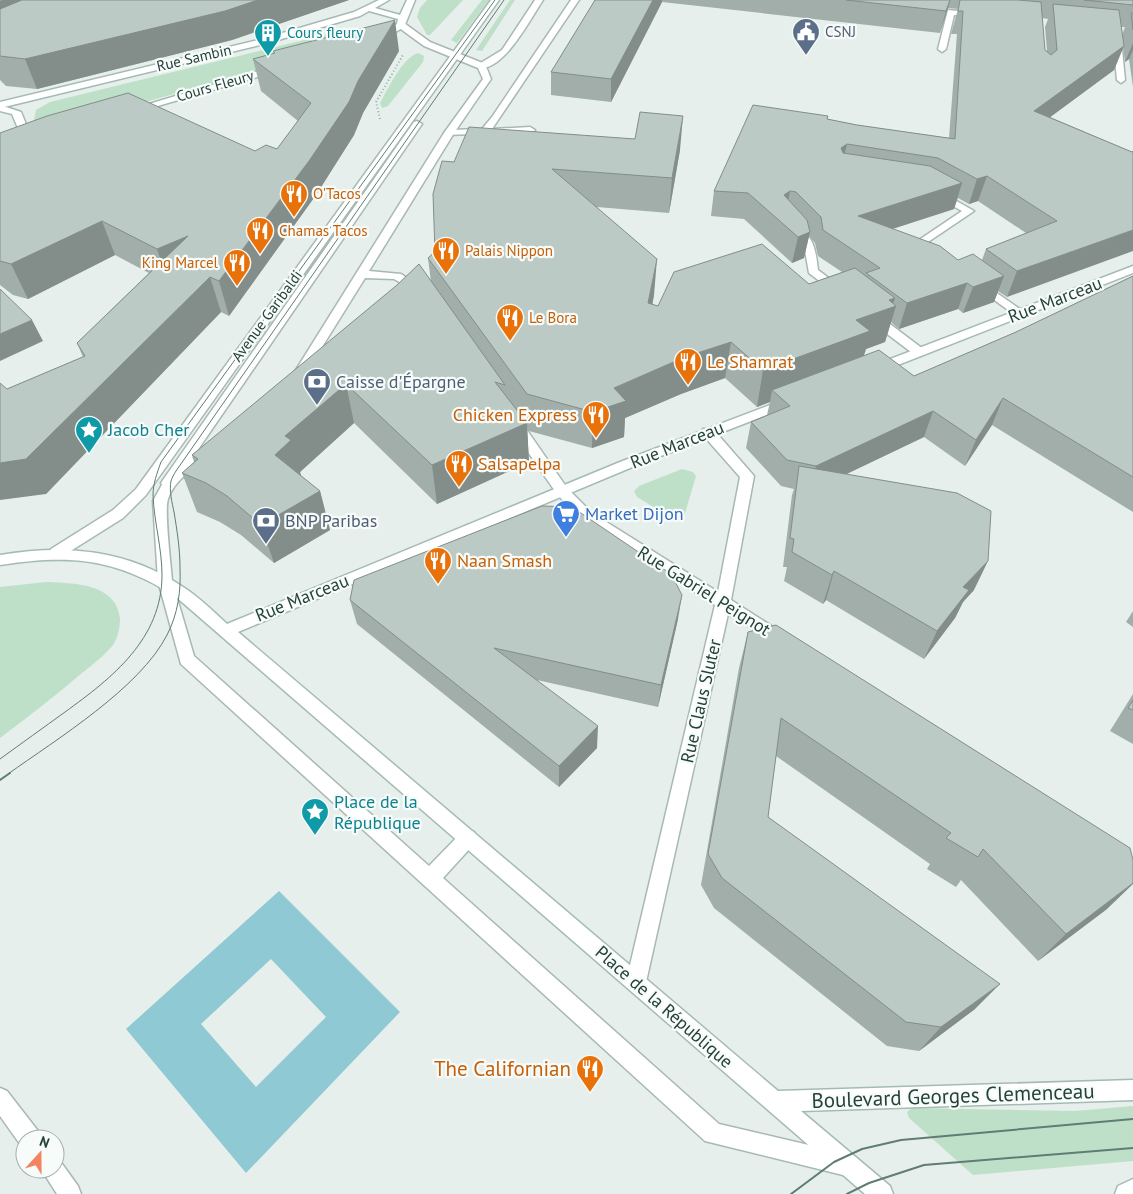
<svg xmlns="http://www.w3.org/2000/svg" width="1133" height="1194" font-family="'PT Sans',sans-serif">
<rect width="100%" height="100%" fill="#e6efeb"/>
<path fill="#bfe0c8" d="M427 0H463L430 35H427L417 17 420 8Z
M482 0H489L457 43 451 40Z
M510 0H515L482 51 476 50Z
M354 29 362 32 256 71 63 125 43 126 34 120 36 110 50 102 345 30Z
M418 53 424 56 423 62 388 106 382 108 380 103C388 89 402 58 418 53Z
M682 469 693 472 696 476 683 520H675L637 497 634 491 639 486Z
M46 582C73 583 117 583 120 619 120 627 118 638 113 645 105 655 92 665 82 673 55 696 28 717 0 738V587Z
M1133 1106V1161L973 1175 909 1118 907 1112 912 1108 1075 1111Z"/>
<path fill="#8ec9d4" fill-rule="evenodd" d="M279 891 400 1012 246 1173 126 1029ZM271 959 326 1017 256 1087 201 1024Z"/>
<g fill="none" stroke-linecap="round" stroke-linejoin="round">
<defs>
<path id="service" d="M491 0H499L146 495 123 518 61 557 56 558 51 557 49 553 51 549 113 510 136 489Z
M535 0H543C531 18 504 71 479 68V64L502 50Z
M571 0H579L492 129 530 127 535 130 533 132 446 135 444 133 449 130 482 129 492 117Z
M948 10 977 13 981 15 977 17 954 15 946 49 942 52 938 49Z
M1117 36 1121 39 1125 80 1121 83 1117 80 1113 39Z
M417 121 422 124 173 486H163L161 483 163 480 414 122Z
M939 191 974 211 928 242 941 252 936 255 916 242 962 211 935 196V192Z
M794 227C814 232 816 253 818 270L842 288 844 290 842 292H834L809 273 804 245 789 230Z
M981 282 1024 312 1026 314 1024 316H1016L977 287 975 285Z
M874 314 878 315 923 349 925 352 923 355H915L870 321 868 318Z
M165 575 170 577 172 581 194 656 429 866 462 832 468 830 474 832 477 838 474 844 443 878 719 1124 847 1154 855 1157 858 1165 855 1173 847 1176 705 1141 181 664 158 581 160 577Z
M0 1088 7 1091 38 1131 41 1139H25V1148L22 1147 0 1116Z
M55 1159 60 1161 78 1186 81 1194H57L41 1169H55Z"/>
<path id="minor" d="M398 23H404L430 42 485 64 491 79 454 133 369 271 401 274 425 290 419 293 394 279 365 278 304 376H296L294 373 444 133 483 79 478 68 424 46 398 27Z
M517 422 522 423 567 488 592 513 718 592 740 477 703 435 701 432 703 429H713L754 476 731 600 784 634 787 638 784 642 779 644 774 642 728 614 646 982 643 989 636 992 629 989 626 982 715 605 582 521 557 494 512 429 511 426Z
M211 446 216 448 218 451 216 454C198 465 175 478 168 499 164 510 171 566 172 581L170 585 165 587 160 585 158 581 153 501 164 481 176 469Z"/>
<path id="tertiary" d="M0 105 21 112 30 134 17 146 0 147V141H12L20 133 12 114 0 111Z"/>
<path id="secondary" d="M379 0H389L375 8 400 15 407 0H415L404 27 382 40 375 38 397 24 398 19 369 11 360 16 268 43 0 108V102L262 39 354 12Z
M275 66 279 69 278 71 137 112 134 113 129 110Z
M1133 266V273L880 372H872L870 369 872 366Z
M786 399 792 403 790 406 630 468 238 632 778 1091 1133 1080V1100L801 1111 890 1186 893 1194H865L175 596C115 558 69 554 0 565V555C65 544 127 549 183 587 199 597 213 611 227 624L620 462Z
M1133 1179V1194H1115L1118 1186Z"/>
</defs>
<use href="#service" stroke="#a8b8b2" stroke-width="3"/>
<use href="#minor" stroke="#a8b8b2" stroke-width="3"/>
<use href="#tertiary" stroke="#a8b8b2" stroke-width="3"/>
<use href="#secondary" stroke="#a4bbb3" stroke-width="3"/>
<path stroke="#86b3a5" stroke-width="2" stroke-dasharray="1 2.5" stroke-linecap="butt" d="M380 119 376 102 403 55"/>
<use href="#service" fill="#fff" fill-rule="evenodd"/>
<use href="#minor" fill="#fff" fill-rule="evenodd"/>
<use href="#tertiary" fill="#fff" fill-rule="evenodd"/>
<use href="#secondary" fill="#fff" fill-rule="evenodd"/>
<path stroke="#5f7d75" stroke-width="1" d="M0 759C22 743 43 728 65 712 112 678 162 639 162 575 162 548 154 522 153 495 153 484 157 473 161 462L495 0
M8 774C57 739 140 688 167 635 178 614 181 591 180 568 180 549 177 530 174 512 172 502 169 491 171 481 172 478 174 474 176 471L504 0"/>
<path stroke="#5f7d75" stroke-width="2" d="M0 780 10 773
M791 1194 834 1162 862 1149 901 1140 1133 1119
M847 1194 869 1183 924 1165 1133 1148"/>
</g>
<path fill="#a1aea9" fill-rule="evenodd" d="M0 0H349L232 40 37 89 6 86 0 80Z
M595 0H1133V87L1129 59 1125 62 1123 47 1114 70 1050 117 1132 152 1007 297 998 291 994 302 963 313 958 309 899 329 891 322 885 342 866 349 864 355 914 376 1016 332 1133 276V512L992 425 965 466 924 437 846 474 974 590 963 602 955 618 924 659 826 600 823 604 784 581 787 567H783L792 495 794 489 781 486 746 448 751 422 767 415 770 402 757 407 725 378 681 394 625 418 624 437 592 448 529 431 527 428 529 462 437 504 354 423 300 472 301 476 320 491 330 530 274 563 241 535 220 522 197 512 182 473 194 462 192 455 431 282 428 258 435 252 454 162 680 150 669 213 597 207 654 295 652 305 658 306 809 284 842 272 818 256 815 243 809 236 804 258 792 263 744 219 711 216 714 191 828 116 827 119 857 125 949 138 957 34H951L958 9 948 8 940 33 662 2 611 102 551 95V72ZM1042 18 1048 19 1045 27 1047 51 1045 50ZM1121 27H1125L1122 35ZM958 198 969 204 978 201 1026 233 986 249 982 260H958L892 229 954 209Z
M273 51H399L363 113 354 135 316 195 229 316 221 312 46 494 7 389 83 357 77 343 149 273 115 255 28 299 13 295 0 285V133L255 151 277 149 298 121 261 91 253 59 274 53Z
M350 600 678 619 658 707 537 680 597 748 559 787 357 624Z
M1133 611V627L1126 622Z
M748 632 1107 909 1038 961 961 880 956 887 927 869 930 864 776 756 768 817 975 1009 919 1051 887 1046 714 908 701 885 739 668Z
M1133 694V744L1110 731Z"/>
<path fill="#838d89" d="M2 0H80L0 35V1Z
M258 0H349L232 40 37 89 25 59Z
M653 0H662V2L611 102V79Z
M950 0 948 8 940 33 946 11Z
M395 20 399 51 363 113 354 135 316 195 229 316 219 281 358 81Z
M1133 43V50L1129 59 1125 62Z
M1124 46 1114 70 1026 135 1034 111Z
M683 116 680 150 669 213 672 178Z
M847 144 841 169V148Z
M987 176 978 201 969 204 977 179Z
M962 183 954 209 852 242 858 216Z
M790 191 785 216 784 195Z
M102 221 115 255 28 299 11 264Z
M1133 230V251L1007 297 1017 271Z
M810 232 804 258 792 263 798 237Z
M188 236 169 284 157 249Z
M657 259 654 295 646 340 648 303Z
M1004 276 994 302 963 313 973 287Z
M210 277 221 312 46 494 0 500V463Z
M967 283 958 309 899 329 907 303Z
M895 298 892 307 896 306 885 342 866 349 860 367 772 390 770 402 757 407 763 370 856 320 889 300Z
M32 320 43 341 0 361V334Z
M731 342 725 378 681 394 625 418 624 437 592 448 593 412 614 388 685 357Z
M346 384 354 423 300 472 302 479 275 455 285 436Z
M1003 398 992 425 965 466 976 440Z
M933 411 924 437 809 492 816 466Z
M527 423 529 462 437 504 432 465Z
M320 491 330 530 274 563 261 525Z
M988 561 974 590 963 602 955 618 924 659 937 631 963 587Z
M834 571 826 600 823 604 832 575Z
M682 595 678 619 658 707 661 685Z
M598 726 597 748 559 787V766Z
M1133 883V884L1107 909 1038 961 1066 934Z
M1000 984 975 1009 919 1051 941 1027Z"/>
<path fill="#bbcac4" stroke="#838d89" d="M22 0H258L225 11 25 59 0 56V9Z
M595 0H653L611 79 551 72Z
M846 0H950L946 11Z
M960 0H1018L1041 2 1045 50 1051 55 1057 50 1053 4 1119 10 1124 46 1034 111 1132 152 1133 151V230L1017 271 986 249 1057 221 987 176 977 179 938 158 847 144 841 148 843 153 930 166 962 183 858 216 940 246 958 260 973 254 1004 276 973 287 967 283 907 303 866 273 880 268 823 230 821 217 796 192 790 191 784 195 807 220 810 232 798 237 748 193 714 191 753 105 828 116 827 119 857 125 955 139 963 11H958Z
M1084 0H1133V5Z
M1131 13H1133V30Z
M395 20 358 81 349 102 309 161 219 281 210 277 26 459 0 463V383L7 389 85 356 77 343 188 236 157 249 102 221 11 264 0 261V133L47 116 128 93 255 151 266 145 277 149 311 103 253 59 275 53 273 51Z
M640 112 683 116 672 178 552 169 657 259 648 303 658 306 674 272 762 244 809 284 855 268 895 298 889 300 896 306 856 320 870 331 763 370 731 342 685 357 614 388 626 401 593 412 527 394 428 258 435 252 433 194 442 161 454 162 469 127 635 139Z
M419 264 505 385 495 382 527 423 432 465 346 384 285 436 291 440 275 455 320 491 261 525 227 496 206 483 182 473 198 459 192 455 397 285Z
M1133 276V477L1003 398 976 440 933 411 816 466 787 460 751 422 790 406 772 390 879 350 914 376 1016 332Z
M0 289 32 320 0 334Z
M799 466 957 493 991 511 988 561 963 587 969 590 937 631 834 571 832 575 792 552 794 539 790 538Z
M542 506 572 507 671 574 682 595 661 685 494 648 598 726 559 766 350 600 354 580Z
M776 625 1130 848 1133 860V883L1066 934 983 849 978 857 946 838 951 833 781 718 768 817 1000 984 941 1027 906 1022 722 878 708 854 748 632Z
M1133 700V710L1128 708Z"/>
<defs>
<symbol id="civic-pin" viewBox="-11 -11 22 30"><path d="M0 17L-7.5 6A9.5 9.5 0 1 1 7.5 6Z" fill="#5c6f8a" stroke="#f7fbf9"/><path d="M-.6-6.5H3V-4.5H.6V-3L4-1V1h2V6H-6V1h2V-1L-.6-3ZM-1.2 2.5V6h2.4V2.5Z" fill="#fff"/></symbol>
<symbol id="building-pin" viewBox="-11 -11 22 30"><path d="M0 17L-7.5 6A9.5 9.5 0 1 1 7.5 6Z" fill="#0f9aa8" stroke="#f7fbf9"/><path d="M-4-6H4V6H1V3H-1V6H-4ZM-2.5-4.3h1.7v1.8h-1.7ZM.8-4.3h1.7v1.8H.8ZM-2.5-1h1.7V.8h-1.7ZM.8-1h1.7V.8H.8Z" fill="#fff"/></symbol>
<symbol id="restaurant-pin" viewBox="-11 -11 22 30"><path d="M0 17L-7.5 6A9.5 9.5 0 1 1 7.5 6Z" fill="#e8710a" stroke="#f7fbf9"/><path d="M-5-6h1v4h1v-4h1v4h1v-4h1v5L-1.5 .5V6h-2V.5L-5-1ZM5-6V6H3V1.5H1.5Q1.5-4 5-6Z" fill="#fff"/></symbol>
<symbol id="bank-pin" viewBox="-11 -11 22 30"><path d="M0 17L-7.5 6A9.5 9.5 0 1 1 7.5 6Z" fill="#5c6f8a" stroke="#f7fbf9"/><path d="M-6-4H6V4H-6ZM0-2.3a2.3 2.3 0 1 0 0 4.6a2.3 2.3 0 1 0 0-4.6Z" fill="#fff"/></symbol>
<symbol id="sight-pin" viewBox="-11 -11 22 30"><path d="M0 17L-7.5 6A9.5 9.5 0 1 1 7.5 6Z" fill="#0f9aa8" stroke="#f7fbf9"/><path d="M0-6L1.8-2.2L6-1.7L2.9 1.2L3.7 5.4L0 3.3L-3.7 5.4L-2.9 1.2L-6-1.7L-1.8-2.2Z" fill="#fff"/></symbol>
<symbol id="supermarket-pin" viewBox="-11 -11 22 30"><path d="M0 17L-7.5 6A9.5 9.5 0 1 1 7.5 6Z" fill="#3f7fe0" stroke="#f7fbf9"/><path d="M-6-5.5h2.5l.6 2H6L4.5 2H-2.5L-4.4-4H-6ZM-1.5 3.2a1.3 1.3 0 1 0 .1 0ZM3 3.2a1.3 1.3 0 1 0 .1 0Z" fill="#fff"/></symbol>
</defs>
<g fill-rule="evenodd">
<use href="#civic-pin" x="790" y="16" width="32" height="43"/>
<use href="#building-pin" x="252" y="17" width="32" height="43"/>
<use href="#restaurant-pin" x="278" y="178" width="32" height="43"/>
<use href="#restaurant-pin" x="244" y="215" width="32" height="43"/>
<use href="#restaurant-pin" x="430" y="235" width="32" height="43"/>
<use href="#restaurant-pin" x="221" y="247" width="32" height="43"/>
<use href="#restaurant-pin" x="494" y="302" width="32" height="43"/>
<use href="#restaurant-pin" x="672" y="346" width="32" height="43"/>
<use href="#bank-pin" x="301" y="366" width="32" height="43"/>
<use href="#restaurant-pin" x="580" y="399" width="32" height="43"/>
<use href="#sight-pin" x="73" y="414" width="32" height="43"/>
<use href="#restaurant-pin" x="443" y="448" width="32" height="43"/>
<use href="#supermarket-pin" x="550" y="498" width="32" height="43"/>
<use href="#bank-pin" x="250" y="505" width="32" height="43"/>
<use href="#restaurant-pin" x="422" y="545" width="32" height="43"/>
<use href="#sight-pin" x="299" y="796" width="32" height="43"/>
<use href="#restaurant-pin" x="574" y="1053" width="32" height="43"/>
</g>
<g text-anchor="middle" stroke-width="4.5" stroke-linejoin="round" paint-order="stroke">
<g font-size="15" fill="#4e5e75" stroke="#f7fbf9" text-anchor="start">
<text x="825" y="37">CSNJ</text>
</g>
<g font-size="15" fill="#0d838f" stroke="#f7fbf9" text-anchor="start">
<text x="287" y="38">Cours fleury</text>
</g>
<g font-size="15" fill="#24423a" stroke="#f7fbf9">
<text transform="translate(194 58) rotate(-13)" y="5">Rue Sambin</text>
<text transform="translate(215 86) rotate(-16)" y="5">Cours Fleury</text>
<text transform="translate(267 316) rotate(-54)" y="5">Avenue Garibaldi</text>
</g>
<g font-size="15" fill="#c56008" stroke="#f7fbf9" text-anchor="start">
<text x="313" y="199">O'Tacos</text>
<text x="279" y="236">Chamas Tacos</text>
<text x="465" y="256">Palais Nippon</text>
<text x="218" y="268" text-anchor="end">King Marcel</text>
<text x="529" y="323">Le Bora</text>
</g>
<g font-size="18" fill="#24423a" stroke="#f7fbf9">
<text transform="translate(1055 300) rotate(-21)" y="6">Rue Marceau</text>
<text transform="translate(677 445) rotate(-22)" y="6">Rue Marceau</text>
<text transform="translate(704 591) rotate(32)" y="6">Rue Gabriel Peignot</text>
<text transform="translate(302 598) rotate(-22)" y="6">Rue Marceau</text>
<text transform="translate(701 701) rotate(-77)" y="6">Rue Claus Sluter</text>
<text transform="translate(664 1007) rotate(41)" y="6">Place de la République</text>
</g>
<g font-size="18" fill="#c56008" stroke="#f7fbf9" text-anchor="start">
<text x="707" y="368">Le Shamrat</text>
<text x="577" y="421" text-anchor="end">Chicken Express</text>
<text x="478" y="470">Salsapelpa</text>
<text x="457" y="567">Naan Smash</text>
</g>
<g font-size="18" fill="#4e5e75" stroke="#f7fbf9" text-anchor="start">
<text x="336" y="388">Caisse d'Épargne</text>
<text x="285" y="527">BNP Paribas</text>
</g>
<g font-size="18" fill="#0d838f" stroke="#f7fbf9" text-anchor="start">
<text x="108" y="436">Jacob Cher</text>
<text x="334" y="808">Place de la<tspan x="334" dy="21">République</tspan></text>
</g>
<g font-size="18" fill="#366cbe" stroke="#f7fbf9" text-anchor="start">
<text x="585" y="520">Market Dijon</text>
</g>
<g font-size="21" fill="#c56008" stroke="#f7fbf9" text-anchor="end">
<text x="571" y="1076">The Californian</text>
</g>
<g font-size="21" fill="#24423a" stroke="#f7fbf9">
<text transform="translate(953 1096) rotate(-2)" y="7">Boulevard Georges Clemenceau</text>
</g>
</g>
<g transform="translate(40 1154) rotate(21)"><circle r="24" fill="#f7fbf9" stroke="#a3b1ad"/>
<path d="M0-4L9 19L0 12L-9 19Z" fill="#f4845f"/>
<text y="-8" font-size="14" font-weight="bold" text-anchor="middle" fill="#24423a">N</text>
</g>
</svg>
